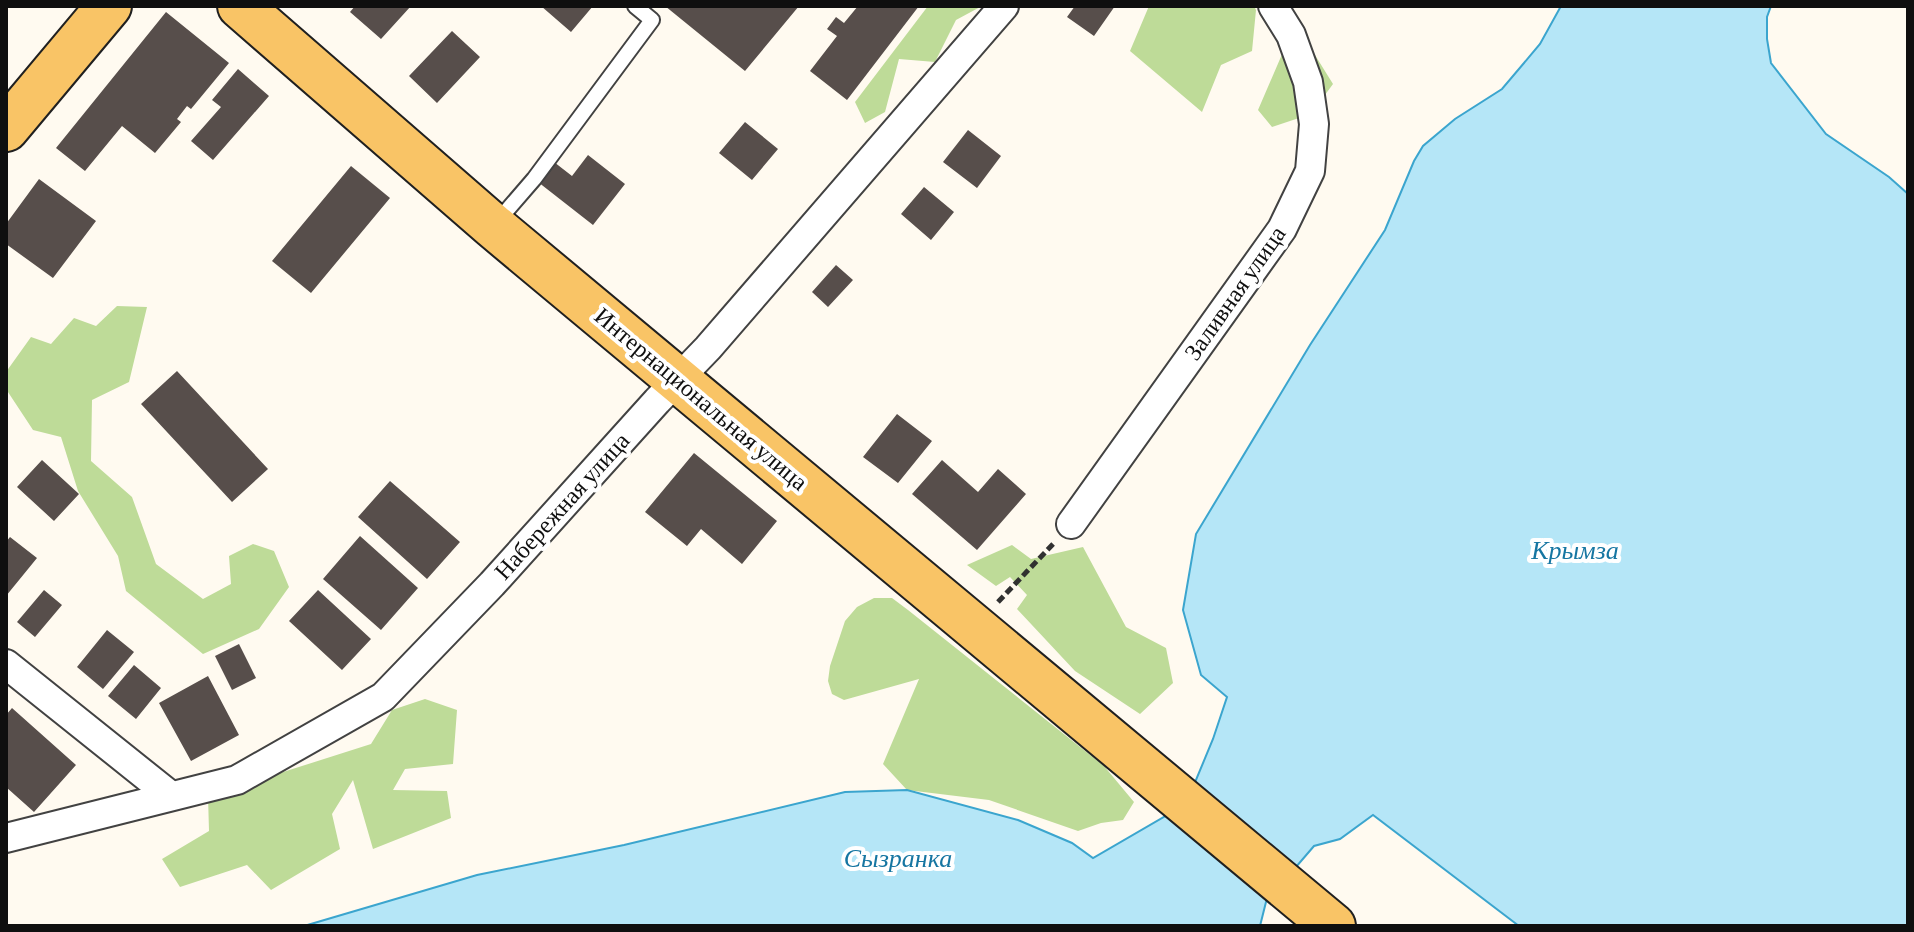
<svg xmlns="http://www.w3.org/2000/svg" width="1914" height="932" font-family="'Crimson Pro',serif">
<rect width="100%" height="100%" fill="#fffaf0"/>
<path fill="#bedb98" d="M928 6H982L956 20 935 62 899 59 885 112 865 123 855 102Z
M1149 6H1254L1256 10 1252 51 1221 65 1202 112 1130 51Z
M1310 47 1333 84 1311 114 1272 127 1258 110 1283 52Z
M117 306 147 307 129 382 92 400 91 461 132 497 156 564 203 599 231 584 229 556 253 544 274 551 289 587 259 629 203 654 126 591 118 556 78 491 61 437 33 430 6 389V372L31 337 51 344 74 318 96 326Z
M1012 545 1031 559 1083 547 1126 627 1166 648 1173 683 1140 714 1075 671 1017 609 1027 595 1010 577 996 586 967 565Z
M874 598H892L908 610 1104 766 1134 802 1123 820 1101 823 1078 831 989 800 907 790 883 764 919 679 844 700 832 694 828 681 830 666 845 621 857 607Z
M425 699 457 710 453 764 405 769 393 790 447 791 451 818 373 849 353 780 332 814 340 849 271 890 247 865 180 887 162 859 209 831 208 796 371 744 392 710Z"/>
<path fill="#b5e6f7" stroke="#3ba5ce" stroke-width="2" d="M1561 6H1771L1767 17V39L1771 63 1826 134 1889 177 1908 194V926H1519L1373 815 1340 839 1314 846 1266 902 1260 926H304L477 875 624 845 845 792 907 790 1018 820 1072 843 1093 858 1186 804 1213 739 1227 697 1201 675 1183 610 1196 534 1310 345 1385 230 1414 161 1423 146 1455 119 1502 89 1540 44Z"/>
<path fill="#574e4b" d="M355 6H411L381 39 350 12Z
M541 6H593L571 32Z
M665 6H799L745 71Z
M858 6H919L847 100 810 71 837 36 827 29 836 17 844 23Z
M1075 6H1115L1094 36 1067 17Z
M166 12 229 63 191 109 187 106 177 119 181 122 155 153 122 126 85 171 56 148Z
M452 31 480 57 437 103 409 76Z
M238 69 269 96 213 160 191 141 221 107 212 100Z
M745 122 778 149 752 180 719 153Z
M968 130 1001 156 977 188 943 162Z
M588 155 625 184 593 225 538 182 554 162 572 176Z
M351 166 390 198 311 293 272 261Z
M39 179 96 221 53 278 6 244V224Z
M924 187 954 212 931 240 901 214Z
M836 265 853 280 828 307 812 292Z
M177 371 268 469 232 502 141 404Z
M897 414 932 441 898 483 863 457Z
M694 453 777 521 742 564 701 529 687 546 645 512Z
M42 460 79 494 54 521 17 487Z
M942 460 978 492 998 469 1026 494 977 550 912 494Z
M390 481 460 542 427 579 358 517Z
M360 536 418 588 381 630 323 579Z
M10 537 37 558 6 596V542Z
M44 590 62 605 35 637 17 622Z
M318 590 371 639 342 670 289 621Z
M107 630 134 652 103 689 77 667Z
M239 644 256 678 232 690 215 656Z
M134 665 161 688 136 719 108 696Z
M208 676 239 735 191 761 159 703Z
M12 708 76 765 34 812 6 787V715Z"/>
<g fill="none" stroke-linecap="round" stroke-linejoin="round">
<defs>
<path id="service" d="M496 223 534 179 652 20 635 6"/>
<path id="minor" d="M1071 524 1282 229 1310 171 1314 124 1308 82 1291 35 1273 6
M6 664 171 796
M6 838 237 780 383 697 492 584 657 401 708 348 1004 6"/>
<path id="primary" d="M240 6 493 226 1333 926
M6 129 109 6"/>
</defs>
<use href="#service" stroke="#424242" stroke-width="18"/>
<use href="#minor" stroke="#424242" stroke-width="32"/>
<use href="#primary" stroke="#202020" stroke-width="48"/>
<path stroke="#313131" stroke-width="5" stroke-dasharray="8 4" stroke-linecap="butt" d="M998 602 1054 543"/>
<use href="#service" stroke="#fff" stroke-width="14"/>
<use href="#minor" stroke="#fff" stroke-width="28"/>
<use href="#primary" stroke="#f9c466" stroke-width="44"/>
</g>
<g text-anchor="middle" stroke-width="8" stroke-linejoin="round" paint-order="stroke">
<g font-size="24" fill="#0f0f0f" stroke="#fff">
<text transform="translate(1235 293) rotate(-55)" y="8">Заливная улица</text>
<text transform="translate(701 399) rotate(40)" y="8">Интернациональная улица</text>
<text transform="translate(562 506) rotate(-48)" y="8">Набережная улица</text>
</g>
<g font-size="26" font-style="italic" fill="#1676a2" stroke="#fff">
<text x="1575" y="559">Крымза</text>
<text x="898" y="867">Сызранка</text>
</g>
</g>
<rect width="1914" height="932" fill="none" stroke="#0f0f0f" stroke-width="16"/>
</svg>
